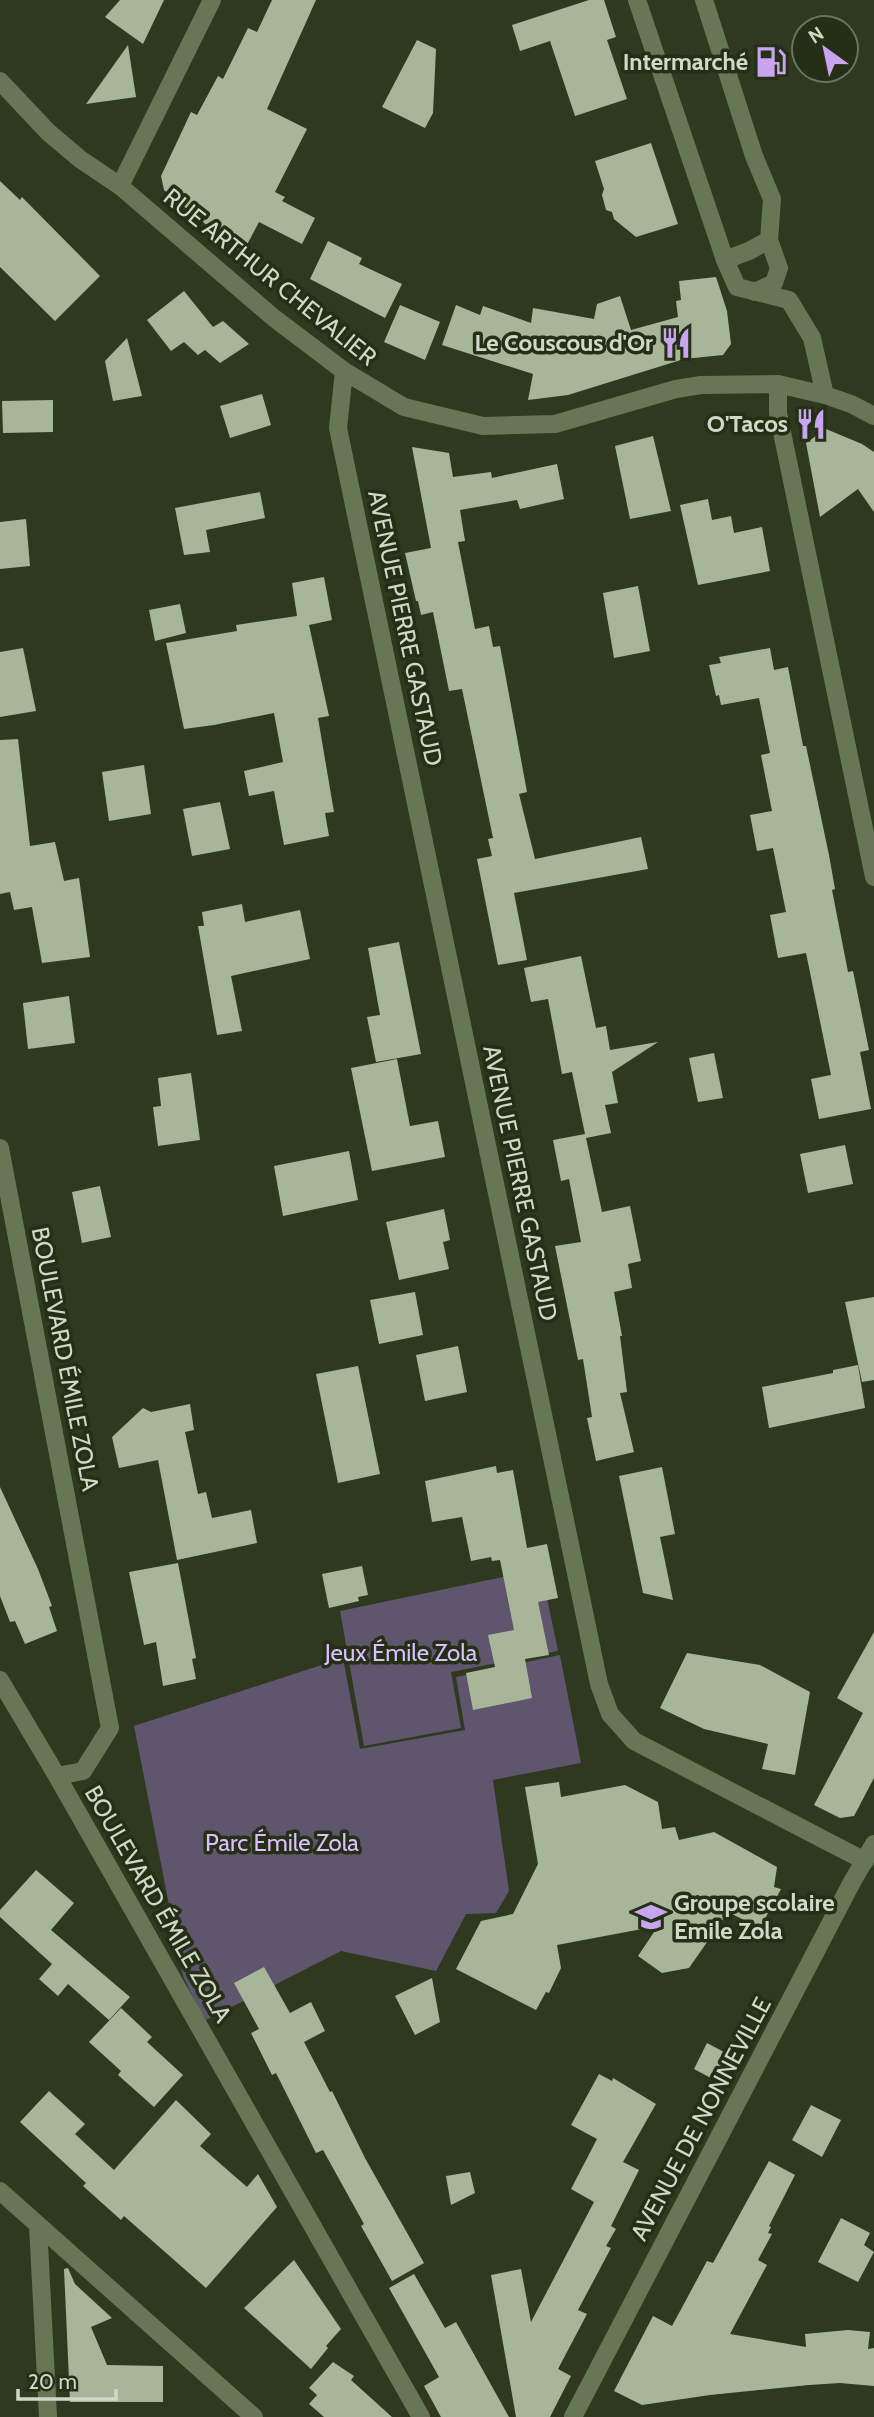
<svg xmlns="http://www.w3.org/2000/svg" width="874" height="2417" font-family="Cabin,sans-serif">
<rect width="100%" height="100%" fill="#2e3920"/>
<path fill="#5f556c" d="M541 1569 558 1651 451 1672 461 1728 364 1746 340 1611Z
M560 1655 581 1763 493 1780 509 1891 496 1913 466 1914 436 1971 341 1951 204 2021 183 1976 134 1726 343 1658 360 1749 465 1730 456 1677Z"/>
<path fill="#a7b698" d="M120 0H164L143 44 105 17Z
M272 0H316L267 109 307 129 275 192 285 197 282 201 315 218 302 244 259 222 242 254 164 190 161 176 191 112 197 115 218 76 223 79 248 28 257 32Z
M589 0H604L616 37 607 40 627 99 575 116 550 41 520 51 512 25Z
M417 40 436 49 433 113 425 128 382 107Z
M128 45 136 97 86 104Z
M651 143 678 224 636 237 614 219 612 212 606 210 602 195 604 189 595 161Z
M0 181 20 200 22 197 100 276 55 321 0 267Z
M328 241 362 258 359 264 402 284 385 318 310 279Z
M716 277 727 311 731 344 723 355 684 359 568 395 528 400 533 374 442 345 456 305 480 315 483 306 531 323 533 308 594 319 597 304 620 296 631 330 678 317 676 301 681 300 679 281Z
M184 291 213 327 223 321 249 344 220 363 205 350 198 355 184 342 171 351 147 320Z
M400 305 440 322 425 360 384 342Z
M127 338 142 396 113 401 105 361Z
M262 394 271 425 230 438 220 406Z
M53 400V432L3 433 2 401Z
M826 429 862 444 874 452V512L858 489 820 517 806 443Z
M653 436 671 511 630 519 615 446Z
M412 447 449 453 453 477 491 472 492 478 557 464 564 499 520 509 517 500 460 510 465 541 458 542 475 629 489 626 493 647 500 646 527 792 519 794 535 859 641 837 648 869 514 893 527 960 498 965 477 859 492 856 488 839 493 838 462 689 449 691 433 612 421 615 418 601H416L405 553 431 548Z
M260 492 265 518 206 530 210 552 184 555 175 508Z
M708 499 712 520 731 516 734 533 762 527 770 571 698 585 680 505Z
M26 519 30 566 0 569V522Z
M324 577 332 620 309 625 329 716 318 718 334 812 325 813 329 836 284 845 274 791 249 796 244 771 283 762 274 713 214 725 184 729 166 643 237 631 236 625 297 616 292 583Z
M638 586 650 651 614 658 603 593Z
M180 604 186 633 155 641 149 610Z
M23 648 36 711 0 717V652Z
M770 648 774 670 788 667 803 746H806L829 855 835 889 832 890 848 972 853 971 869 1050 860 1052 871 1109 819 1119 811 1079 831 1075 806 953 778 958 770 915 786 912 773 848 757 851 750 815 772 811 761 755 770 753 759 698 721 705 719 695 716 696 709 665 721 663 719 657Z
M18 739 30 846 55 842 64 881 79 878 90 957 42 963 32 907 14 910 10 892 0 894V740Z
M144 765 151 814 109 821 102 772Z
M220 802 230 849 192 856 183 809Z
M242 904 245 922 300 910 310 959 231 976 242 1031 217 1035 198 926H204L202 912Z
M399 942 421 1054 376 1062 367 1017 380 1015 368 948Z
M581 956 596 1028 606 1026 610 1050 658 1042 612 1072 618 1103 605 1105 611 1133 586 1138 602 1212 630 1206 641 1261 628 1264 632 1288 614 1292 622 1336H620L627 1392 620 1393 634 1452 596 1461 587 1418 592 1417 583 1359 578 1360 555 1246 581 1242 569 1179 561 1181 553 1140 585 1134 572 1072 562 1074 548 999 531 1002 524 968Z
M69 996 75 1043 28 1049 23 1003Z
M714 1053 723 1098 698 1102 689 1058Z
M397 1059 410 1126 438 1121 445 1157 372 1171 351 1068Z
M191 1073 200 1140 158 1146 153 1107 161 1106 158 1078Z
M845 1145 853 1184 808 1193 800 1154Z
M349 1151 358 1200 283 1216 274 1166Z
M100 1186 111 1237 82 1243 72 1192Z
M444 1209 450 1240 443 1242 449 1269 399 1280 386 1222Z
M415 1292 423 1335 379 1344 370 1300Z
M874 1297V1380L862 1382 845 1302Z
M458 1346 467 1392 425 1401 416 1355Z
M858 1365 865 1408 769 1428 762 1387 833 1373V1370Z
M358 1366 380 1474 338 1483 316 1374Z
M190 1404 194 1430 185 1432 198 1494 206 1492 212 1518 251 1510 257 1543 177 1560 158 1460 119 1468 112 1437 143 1408 151 1412Z
M496 1466 497 1473 513 1470 527 1548 547 1544 558 1598 538 1602 549 1655 525 1659 532 1698 473 1710 466 1673 495 1667 488 1635 514 1630 500 1560 492 1561 491 1557 471 1561 462 1517 432 1522 425 1481Z
M662 1467 675 1534 660 1537 673 1600 643 1593 619 1476Z
M0 1487 38 1569 52 1606 49 1607 57 1631 25 1644 15 1621 10 1622 0 1596Z
M178 1563 196 1658 192 1659 196 1679 163 1686 156 1642 144 1645 129 1572Z
M362 1566 368 1595 358 1597 359 1601 329 1608 322 1574Z
M874 1632V1778L854 1816 840 1818 814 1805 863 1713 837 1698Z
M687 1653 760 1665 810 1692 795 1775 762 1769 768 1744 704 1729 660 1708Z
M559 1782 561 1797 625 1785 658 1802 662 1829 675 1827 679 1840 714 1832 777 1867 774 1887 781 1889 760 1928 728 1912 689 1968 662 1973 638 1956 658 1926 557 1945 561 1968 549 1993 546 1992 536 2010 456 1969 481 1921 513 1914 538 1864 525 1787Z
M36 1870 74 1903 51 1930 130 1997 109 2020 68 1984 58 1996 39 1979 52 1964 0 1917V1910Z
M264 1967 290 2013 311 2002 325 2031 304 2042 330 2092 332 2091 365 2158 424 2263 392 2281 361 2226 364 2224 323 2150 316 2153 276 2073 272 2075 251 2033 259 2029 234 1983Z
M432 1978 440 2022 415 2035 395 1996Z
M121 2008 152 2037 147 2042 183 2075 154 2107 118 2075 121 2071 89 2042Z
M707 2043 737 2059 724 2085 694 2069Z
M599 2074 612 2081 613 2078 656 2104 623 2162 639 2170 611 2226 616 2229 606 2246 611 2248 578 2310 587 2314 558 2369 571 2376 550 2417H516L491 2275 521 2269 531 2322 594 2202 571 2189 597 2139 571 2125Z
M49 2091 85 2124 75 2134 114 2170 176 2100 211 2134 200 2146 247 2187 258 2174 277 2207 206 2288 124 2216 121 2220 83 2186 86 2183 20 2122Z
M811 2105 841 2120 822 2157 792 2140Z
M769 2161 795 2175 769 2226 771 2227 768 2233 772 2234 758 2260 767 2265 730 2334 806 2347 805 2334 848 2330 870 2332 868 2349 874 2348V2386L840 2383 809 2385 710 2395 642 2405 614 2391 653 2316 672 2326 707 2261 713 2263Z
M470 2172 475 2193 451 2205 446 2176Z
M841 2218 870 2233 864 2245 874 2252 858 2282 818 2262Z
M294 2260 341 2329 326 2346 328 2348 311 2369 244 2308Z
M68 2268 75 2284 112 2318 91 2327 107 2365 163 2366V2402H70L64 2269Z
M414 2274 445 2328 456 2322 509 2417H441L424 2386 439 2377 389 2288Z
M333 2362 354 2376 351 2380 392 2417H324L309 2404 317 2395 309 2388Z"/>
<g fill="none" stroke-linecap="round" stroke-linejoin="round">
<path stroke="#677755" stroke-width="18" d="M637 0 725 260 737 287 789 300 812 338 825 395
M704 0 754 156 772 199 769 240 749 251 725 260
M0 81 48 132 80 159 120 186 274 318 344 371 404 407 483 426 555 424 676 389 701 385 778 384 825 395 851 404 874 416
M120 186 212 0
M755 292 774 283 779 268 769 240
M344 371 338 428 599 1684 610 1714 634 1741 865 1861
M778 384V413L874 877
M0 1148 110 1728 83 1771 57 1776 421 2417
M0 1680 57 1776
M0 2191 254 2417
M38 2225 48 2417
M573 2417 852 1882 874 1844"/>
</g>
<defs>
<symbol id="fuel-bare" viewBox="-9 -9 18 18"><path d="M-5.5-6h7V0h2V4h1.3V-2.5L3-4.5l.8-.8L6-3V5H2.5V1h-1V6h-7ZM-4.2-4.7v3.2H.2V-4.7Z" fill="#c7a6ef" stroke="#242f16" stroke-width="2.5" paint-order="stroke"/></symbol>
<symbol id="restaurant-bare" viewBox="-9 -9 18 18"><path d="M-5-6h1v4h1v-4h1v4h1v-4h1v5L-1.5 .5V6h-2V.5L-5-1ZM5-6V6H3V1.5H1.5Q1.5-4 5-6Z" fill="#c7a6ef" stroke="#242f16" stroke-width="2.5" paint-order="stroke"/></symbol>
<symbol id="school-bare" viewBox="-9 -9 18 18"><path d="M0-5L7-2L0 1L-7-2ZM-4 1L0 2.5L4 1V4Q0 6-4 4Z" fill="#c7a6ef" stroke="#242f16" stroke-width="2.5" paint-order="stroke"/></symbol>
</defs>
<g fill-rule="evenodd">
<use href="#fuel-bare" x="749" y="40" width="44" height="44"/>
<use href="#restaurant-bare" x="654" y="321" width="44" height="44"/>
<use href="#restaurant-bare" x="789" y="402" width="44" height="44"/>
<use href="#school-bare" x="629" y="1895" width="44" height="44"/>
</g>
<g text-anchor="middle" stroke-width="7" stroke-linejoin="round" paint-order="stroke">
<g font-size="24" font-weight="bold" fill="#d0d8c9" stroke="#242f16" text-anchor="end">
<text x="748" y="70">Intermarché</text>
<text x="653" y="351">Le Couscous d'Or</text>
<text x="788" y="432">O'Tacos</text>
<text x="674" y="1911" text-anchor="start">Groupe scolaire<tspan x="674" dy="28">Emile Zola</tspan></text>
</g>
<g font-size="24" fill="#d0d8c9" stroke="#242f16">
<text transform="translate(270 277) rotate(39)" y="8">RUE ARTHUR CHEVALIER</text>
<text transform="translate(405 628) rotate(78)" y="8">AVENUE PIERRE GASTAUD</text>
<text transform="translate(520 1183) rotate(78)" y="8">AVENUE PIERRE GASTAUD</text>
<text transform="translate(65 1359) rotate(79)" y="8">BOULEVARD ÉMILE ZOLA</text>
<text transform="translate(158 1904) rotate(60)" y="8">BOULEVARD ÉMILE ZOLA</text>
<text transform="translate(701 2119) rotate(-62)" y="8">AVENUE DE NONNEVILLE</text>
</g>
<g font-size="24" fill="#dbbfff" stroke="#242f16">
<text x="401" y="1661">Jeux Émile Zola</text>
<text x="282" y="1851">Parc Émile Zola</text>
</g>
</g>
<g transform="translate(825 49) rotate(327)"><circle r="33" fill="#242f16" stroke="#69735e" stroke-width="2"/>
<path d="M0-5L12 26L0 18L-12 26Z" fill="#c7a6ef"/>
<text y="-10" font-size="19" font-weight="bold" text-anchor="middle" fill="#d0d8c9">N</text>
</g>
<path d="M18 2389v10h98v-10" fill="none" stroke="#d0d8c9" stroke-width="3.5"/>
<text x="28" y="2389" font-size="21" fill="#d0d8c9" stroke="#242f16" stroke-width="5" paint-order="stroke">20 m</text>
</svg>
